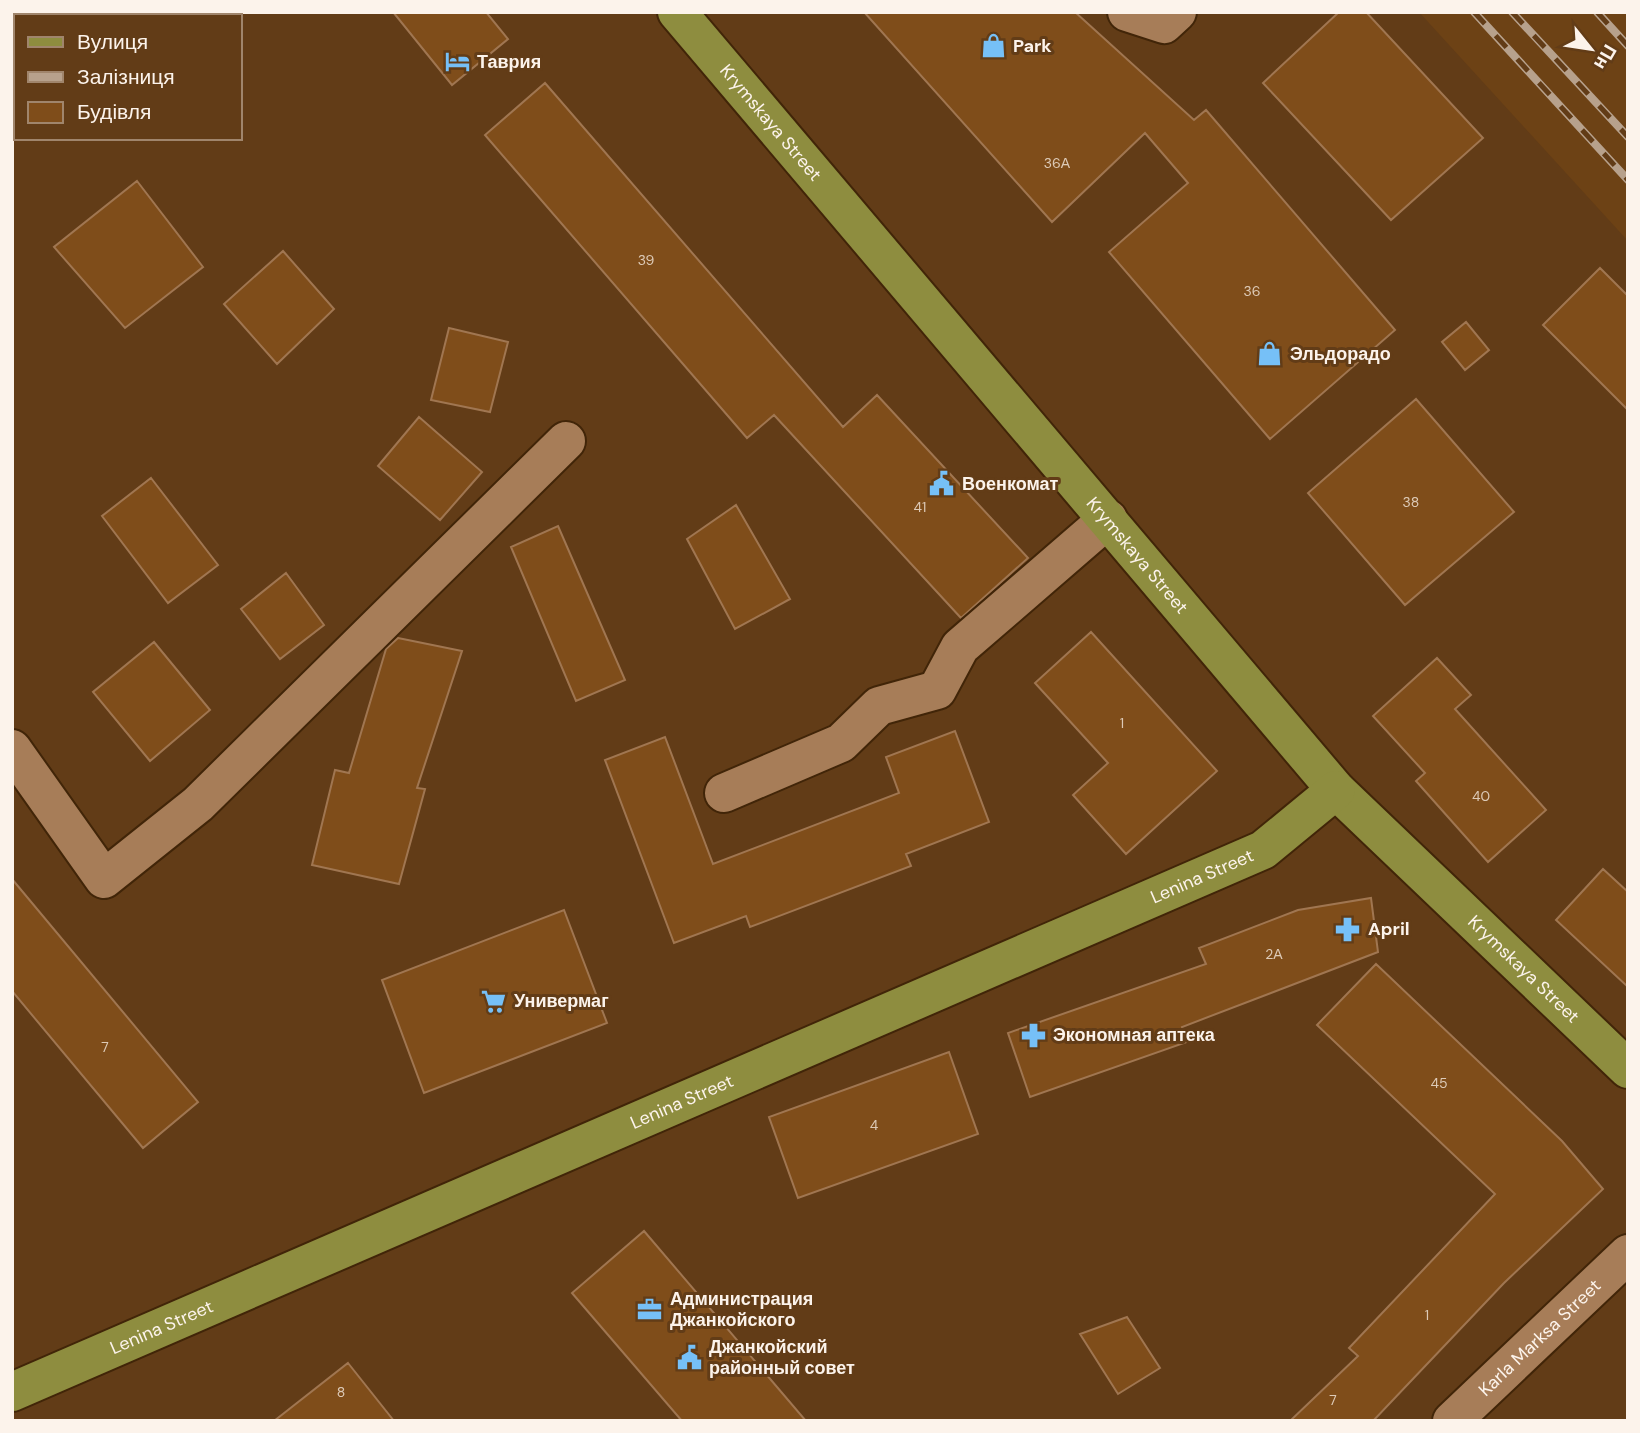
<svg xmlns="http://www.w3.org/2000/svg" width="1640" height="1433" font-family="'DM Sans',sans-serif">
<rect width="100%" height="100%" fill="#623c17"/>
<path fill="#6d4215" d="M1419 12H1628V241Z"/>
<path fill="#7f4d1a" stroke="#a07651" stroke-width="2" d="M393 12H486L508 39 452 85Z
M864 12H1075L1194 120 1206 110 1395 330 1270 439 1109 252 1188 183 1145 133 1052 222Z
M1339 12H1366L1483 138 1391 220 1263 83Z
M545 83 843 427 877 395 1028 558 961 618 774 415 747 438 485 135Z
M137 181 203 267 125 328 54 247Z
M283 251 334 309 277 364 224 304Z
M1600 268 1628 296V410L1543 325Z
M1466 322 1489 350 1465 370 1442 342Z
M449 328 508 342 490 412 431 400Z
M1416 399 1514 512 1405 605 1308 493Z
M419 417 482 472 440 520 378 466Z
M151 478 218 565 168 603 102 516Z
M736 505 790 599 735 629 687 539Z
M558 526 625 680 576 701 511 547Z
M286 573 324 625 280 659 241 609Z
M1091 632 1217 771 1126 854 1073 795 1108 763 1035 683Z
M398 638 462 651 417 788 425 789 399 884 312 865 335 770 349 773 386 649Z
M154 642 210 710 150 761 93 692Z
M1437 658 1471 695 1455 709 1546 810 1488 862 1416 781 1425 773 1373 716Z
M955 731 989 822 906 854 911 866 750 927 746 916 674 943 605 760 665 737 713 864 899 793 886 757Z
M1603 869 1628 892V987L1556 920Z
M12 879 198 1102 143 1148 12 991Z
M1371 898 1378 952 1182 1027 1187 1042 1030 1097 1008 1033 1206 964 1199 948 1298 910Z
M564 910 607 1023 424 1093 382 980Z
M1376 964 1562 1141 1603 1189 1504 1283 1373 1421H1290L1358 1356 1349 1348 1495 1194 1317 1025Z
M949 1052 978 1134 798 1198 769 1117Z
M644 1231 806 1421H682L572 1293Z
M1127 1317 1160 1368 1118 1394 1080 1334Z
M348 1363 394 1421H274Z"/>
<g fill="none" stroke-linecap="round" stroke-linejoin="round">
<defs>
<g id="minor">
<path d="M1127 12 1164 24 1177 12"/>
<path d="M12 749 104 879 198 804 566 441"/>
<path d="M724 793 841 743 879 706 937 690 960 647 1108 519"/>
<path id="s1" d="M1452 1421 1628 1254"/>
</g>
<g id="major">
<path id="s2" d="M677 12 1336 790 1628 1069"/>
<path id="s3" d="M12 1392 1263 850 1336 790"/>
</g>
</defs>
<use href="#minor" stroke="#412508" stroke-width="42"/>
<use href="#major" stroke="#412508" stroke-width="42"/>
<use href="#minor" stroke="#a77d58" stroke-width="38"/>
<use href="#major" stroke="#8e8d3f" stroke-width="38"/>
<defs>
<path id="rail" d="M1474 12 1628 180
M1512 12 1628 137
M1597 12 1628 46"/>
</defs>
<use href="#rail" stroke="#b7a18c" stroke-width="8"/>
<use href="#rail" stroke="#623c17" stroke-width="5" stroke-dasharray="16" stroke-linecap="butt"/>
</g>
<defs>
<symbol id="shop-bare" viewBox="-9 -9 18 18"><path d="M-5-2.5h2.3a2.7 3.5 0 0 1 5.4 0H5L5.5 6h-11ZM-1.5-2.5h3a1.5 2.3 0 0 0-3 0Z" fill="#76c0f7" stroke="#623c17" stroke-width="2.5" paint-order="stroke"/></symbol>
<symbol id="hotel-bare" viewBox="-9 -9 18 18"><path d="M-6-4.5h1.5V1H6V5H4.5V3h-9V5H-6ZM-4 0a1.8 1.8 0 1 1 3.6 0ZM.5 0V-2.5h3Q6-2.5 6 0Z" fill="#76c0f7" stroke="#623c17" stroke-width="2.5" paint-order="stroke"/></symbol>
<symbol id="civic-bare" viewBox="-9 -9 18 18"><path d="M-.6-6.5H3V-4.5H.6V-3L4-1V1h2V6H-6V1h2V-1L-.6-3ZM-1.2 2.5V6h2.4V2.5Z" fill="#76c0f7" stroke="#623c17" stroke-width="2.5" paint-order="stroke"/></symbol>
<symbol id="pharmacy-bare" viewBox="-9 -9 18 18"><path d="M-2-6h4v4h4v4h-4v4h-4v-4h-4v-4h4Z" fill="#76c0f7" stroke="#623c17" stroke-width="2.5" paint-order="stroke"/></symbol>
<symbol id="supermarket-bare" viewBox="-9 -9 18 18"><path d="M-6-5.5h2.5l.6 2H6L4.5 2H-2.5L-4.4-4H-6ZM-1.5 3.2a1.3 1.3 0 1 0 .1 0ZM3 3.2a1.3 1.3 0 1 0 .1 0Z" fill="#76c0f7" stroke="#623c17" stroke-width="2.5" paint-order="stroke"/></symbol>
<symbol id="office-bare" viewBox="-9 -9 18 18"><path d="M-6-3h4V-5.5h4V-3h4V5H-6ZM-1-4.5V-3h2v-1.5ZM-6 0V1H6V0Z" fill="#76c0f7" stroke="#623c17" stroke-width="2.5" paint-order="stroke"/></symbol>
</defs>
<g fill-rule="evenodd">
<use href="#shop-bare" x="976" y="28" width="35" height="35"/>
<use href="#hotel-bare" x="440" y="44" width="35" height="35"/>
<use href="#shop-bare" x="1252" y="336" width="35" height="35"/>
<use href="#civic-bare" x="924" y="466" width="35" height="35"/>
<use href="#pharmacy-bare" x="1330" y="912" width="35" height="35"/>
<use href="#supermarket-bare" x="476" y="984" width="35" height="35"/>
<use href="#pharmacy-bare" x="1016" y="1018" width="35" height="35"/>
<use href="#office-bare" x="632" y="1292" width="35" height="35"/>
<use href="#civic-bare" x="672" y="1340" width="35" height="35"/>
</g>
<g text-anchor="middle" stroke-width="6" stroke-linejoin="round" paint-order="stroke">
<g font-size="14" fill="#ddcab7">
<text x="1057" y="168">36А</text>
<text x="646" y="265">39</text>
<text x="1252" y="296">36</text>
<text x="1411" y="507">38</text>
<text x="920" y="512">41</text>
<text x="1122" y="728">1</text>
<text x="1481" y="801">40</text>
<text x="1274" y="959">2А</text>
<text x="105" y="1052">7</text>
<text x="1439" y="1088">45</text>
<text x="874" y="1130">4</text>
<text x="1427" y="1320">1</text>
<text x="341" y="1397">8</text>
<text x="1333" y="1405">7</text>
</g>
<g font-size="18" font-weight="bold" fill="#fcf3eb" stroke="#623c17" text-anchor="start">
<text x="1013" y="52">Park</text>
<text x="477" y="68">Таврия</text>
<text x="1290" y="360">Эльдорадо</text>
<text x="962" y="490">Военкомат</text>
<text x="1368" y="935">April</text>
<text x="514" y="1007">Универмаг</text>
<text x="1053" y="1041">Экономная аптека</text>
<text x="670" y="1305">Администрация<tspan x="670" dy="21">Джанкойского</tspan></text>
<text x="709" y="1353">Джанкойский<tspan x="709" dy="21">районный совет</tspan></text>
</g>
<g font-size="18" fill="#fcf3eb" stroke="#623c17">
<text dy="6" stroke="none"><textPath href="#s2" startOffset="145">Krymskaya Street</textPath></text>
<text dy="6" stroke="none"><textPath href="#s2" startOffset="712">Krymskaya Street</textPath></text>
<text dy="6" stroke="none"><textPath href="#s3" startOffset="1297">Lenina Street</textPath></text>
<text dy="6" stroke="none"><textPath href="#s2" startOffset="1279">Krymskaya Street</textPath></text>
<text dy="6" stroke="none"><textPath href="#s3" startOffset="730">Lenina Street</textPath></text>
<text dy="6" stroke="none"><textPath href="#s3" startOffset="163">Lenina Street</textPath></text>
<text dy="6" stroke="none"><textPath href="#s1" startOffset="121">Karla Marksa Street</textPath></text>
</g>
</g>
<rect width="1640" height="1433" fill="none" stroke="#fcf3eb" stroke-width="28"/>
<rect x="14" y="14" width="228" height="126" fill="#623c17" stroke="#a0856c" stroke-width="2"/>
<rect x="28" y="37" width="35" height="10" fill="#8e8d3f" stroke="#a0856c" stroke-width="2"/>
<text x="77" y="49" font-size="21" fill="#fcf3eb">Вулиця</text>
<rect x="28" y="72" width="35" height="10" fill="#b7a18c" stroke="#a0856c" stroke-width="2"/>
<text x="77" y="84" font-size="21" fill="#fcf3eb">Залізниця</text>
<rect x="28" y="102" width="35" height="21" fill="#7f4d1a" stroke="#a0856c" stroke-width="2"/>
<text x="77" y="119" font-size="21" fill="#fcf3eb">Будівля</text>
<g transform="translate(1591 49) rotate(120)" stroke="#623c17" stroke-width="5" paint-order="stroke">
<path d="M0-5L12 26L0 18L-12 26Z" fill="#fcf3eb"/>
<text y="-10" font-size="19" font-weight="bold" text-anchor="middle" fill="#fcf3eb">Пн</text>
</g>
</svg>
